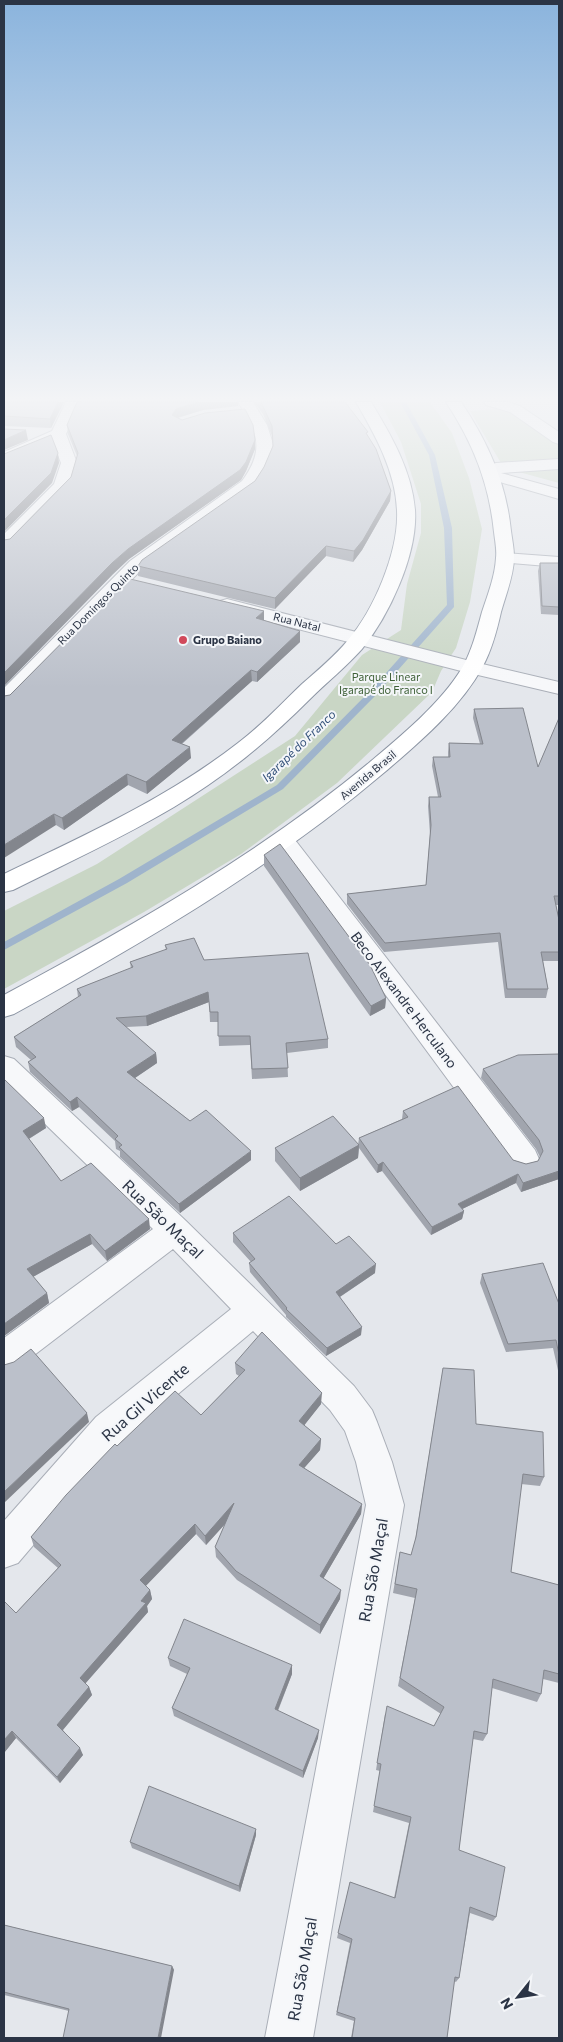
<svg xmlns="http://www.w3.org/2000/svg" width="563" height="2042" font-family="Commissioner,sans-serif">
<rect width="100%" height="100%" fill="#e4e7ec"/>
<path fill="#c9d6c5" d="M380 402H430L452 433 469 478 482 529 470 602 456 648 441 671 432 692 337 783 241 854 144 912 4 989V911L97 864 295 736 362 655 401 630 407 584 421 533V504L401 442Z
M510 408 559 440V483L504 468 470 411Z"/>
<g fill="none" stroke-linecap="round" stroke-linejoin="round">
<path fill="#9fb4cc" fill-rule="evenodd" d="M400 402H406L435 455 452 528 454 607 375 696 283 789 127 883 4 950V942L119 879 277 785 369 692 447 605 444 528 429 455Z"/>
<defs>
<path id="minor" d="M66 402H81L66 434 77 463 70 486 10 548 4 549V534L54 484 61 463 53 442 4 463V452L52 431Z
M238 402H253L267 425 273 444 270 462 254 489 142 569 11 704 4 706V688L130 561 242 481C265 450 258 433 238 402Z
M484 402H508L520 406 559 432V444L553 442 510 412 486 405Z
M559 459V469L501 473 559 489V499L486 478 484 475 490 471 488 468 490 465 496 463Z
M505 553 559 557V567L499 562 496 558 499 554Z
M227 599 474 662 559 682V694L465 672 220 609 218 605 220 601Z
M284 833 292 836 535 1150 539 1159 535 1168 524 1171 513 1168 276 846 272 841 276 836Z
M4 1056 14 1059 186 1221 354 1386 372 1410 377 1422 392 1462 404 1505 313 2038H265L366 1505 356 1462 345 1431 330 1410 253 1331 122 1441 18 1563 4 1568V1521L96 1417 231 1309 173 1249 16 1369 4 1374V1338L153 1229 4 1084Z"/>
<path id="trunk" d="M356 402H371C391 435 412 471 415 510 418 554 389 616 362 649 346 667 327 682 310 699 267 742 227 775 174 807 122 838 67 863 13 890L4 892V874C85 835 166 799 238 743 261 726 281 704 302 684 318 670 335 656 348 640 374 610 399 551 397 511 396 472 375 435 356 402Z
M446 402H461C488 442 506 482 511 531 512 539 514 548 514 557 514 575 506 594 501 612 497 630 492 649 483 666 461 707 421 741 386 771 272 868 144 942 14 1014L4 1017V995C132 926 258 855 370 762 401 736 441 703 462 668 472 651 477 630 482 612 488 594 495 576 496 558 497 549 495 541 494 532 489 483 473 443 446 402Z"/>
</defs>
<use href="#minor" stroke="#a9aeb7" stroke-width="2"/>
<use href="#trunk" stroke="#8b94a3" stroke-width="2"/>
<use href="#minor" fill="#f7f8fa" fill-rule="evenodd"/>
<use href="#trunk" fill="#fff" fill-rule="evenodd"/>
</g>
<path fill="#a1a5ae" d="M4 402H64L51 428 4 426Z
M254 402H345L368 437 391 491 390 501 362 550 353 562 326 556 275 609 138 576V566L255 481 264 467 273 446 272 436 263 414Z
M238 406 203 410 178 418 182 420 255 440V449L246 471 241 480 129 559 113 574 4 686V540L10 539 71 477 77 456 68 434 67 425Z
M540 563H559V615L541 614 538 571Z
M264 620 300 642 257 682 252 681 182 744 191 758 147 794 128 785 64 830 56 825 10 695Z
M474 709 538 767 559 718V905H556L559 920V961H543L548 989 546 998H505L498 942 384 952 347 904V894L426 885 430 834 428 806 429 797H438L432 766 433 757H448V752L449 743 480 744 473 718Z
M264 855 386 998 385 1008 370 1016 264 866Z
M165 945 204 960 328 1039V1048L287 1053 288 1077 252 1079 250 1045 219 1046 218 1022H210L209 1002 147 1026 126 1027 156 1053 157 1063 135 1078 190 1121 251 1160 180 1213 120 1157V1151L116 1149 115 1141 79 1107 72 1111 30 1072 28 1062 31 1060 16 1047 14 1037 78 997 77 989 131 969 130 962 166 950Z
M559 1054V1179L521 1192 516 1183 462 1209 464 1211 462 1219 431 1235 382 1171 377 1173 359 1148 358 1158 300 1191 275 1161V1148L358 1145 359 1138 402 1119 403 1111 513 1160 526 1164 538 1161 540 1157 536 1149 481 1078 483 1069Z
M4 1079 46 1128 29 1139 61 1181 150 1229 107 1261 92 1244 33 1277 47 1293 49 1303 4 1336Z
M233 1233 336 1244 375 1273 340 1297 361 1335 326 1356 286 1317V1315L250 1272 249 1263 251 1262 233 1242Z
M482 1274 559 1304V1375L553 1348 506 1352 480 1283Z
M235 1363 321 1404 304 1425 321 1439 320 1450 304 1468 362 1504 361 1514 323 1579 340 1599 320 1634 237 1580 216 1557 215 1547 225 1524 206 1545 196 1534 145 1586 150 1590 152 1599 147 1606 148 1612 85 1684 89 1687 92 1695 63 1730 83 1755 60 1783 16 1738 4 1753 16 1613 58 1568 34 1547 31 1537 117 1446 201 1415 239 1376 236 1374Z
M443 1368 476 1424 544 1477 540 1486 521 1484 511 1572 559 1585V1683L543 1679 541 1694 537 1702 492 1688 487 1734 483 1741 473 1739 459 1850 496 1917 493 1921 470 1913 459 1978 456 1982 454 1981 447 2038H351L354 2021 336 2015 350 1943 337 1938 350 1882 394 1898 409 1823 373 1812 380 1771 376 1770 385 1714 434 1726 441 1714 398 1686 415 1598 393 1593 400 1552 411 1555 415 1541Z
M168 1658 292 1665V1674L278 1711 318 1738 303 1778 174 1716 172 1708 187 1674 170 1666Z
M256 1829V1835L240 1892 132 1848 130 1842Z
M4 1925 172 1966 174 1970 69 2011 4 1995Z"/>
<path fill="#83868d" d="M58 402H64L51 428 50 419Z
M198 402H238V406L203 410 176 418 172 415 176 409Z
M26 430 28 440 4 450V440Z
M255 440V449L246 471 241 480 129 559 113 574 4 686V673L112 563Z
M58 453 59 463 52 483 4 532V520Z
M391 491 390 501 362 550 353 562 354 551Z
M326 546V556L275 609V598Z
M264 611V621L256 618Z
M300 631V642L257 682V672Z
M251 670 252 681 173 751 172 740Z
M190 747 191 758 147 794 146 782Z
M127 774 128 785 64 830 62 818Z
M54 814 56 825 4 858V845Z
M208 992 209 1002 147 1026 146 1016Z
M386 998 385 1008 370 1016 371 1006Z
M156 1053 157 1063 129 1082 127 1072Z
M77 1097 79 1107 72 1111 70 1102Z
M44 1118 46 1128 25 1141 23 1131Z
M359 1145 358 1158 300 1191V1178Z
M251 1151V1160L180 1213 179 1204Z
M383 1162 382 1171 377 1173 378 1165Z
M559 1171V1179L521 1192 523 1183Z
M518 1174 516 1183 456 1212 458 1204Z
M464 1211 462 1219 431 1235 432 1227Z
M149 1219 150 1229 107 1261 105 1251Z
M90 1234 92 1244 29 1279 27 1269Z
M376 1264 375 1273 335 1300 336 1292Z
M47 1293 49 1303 4 1336V1324Z
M362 1327 361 1335 326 1356 327 1348Z
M322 1393 321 1404 299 1432V1421Z
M87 1413 89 1422 4 1503V1492Z
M321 1439 320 1450 298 1475 299 1465Z
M234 1503 235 1513 206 1545 205 1536Z
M362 1504 361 1514 319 1586 320 1576Z
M195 1524 196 1534 142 1590 140 1580Z
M150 1590 152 1599 147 1606 148 1612 83 1686 80 1678 141 1601Z
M341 1590 340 1599 320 1634V1625Z
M292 1665V1674L275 1717V1709Z
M89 1687 92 1695 61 1732 57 1725Z
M319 1730 318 1738 303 1778V1771Z
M12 1731 16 1738 4 1753V1740Z
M80 1748 83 1755 60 1783 57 1777Z
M256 1829V1835L240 1892 239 1886Z
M172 1966 174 1970 161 2038H158Z"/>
<path fill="#bbc0ca" stroke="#83868d" d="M4 402H58L50 419 4 416Z
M77 402H198L176 409 172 415 182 420 205 413 245 409 253 425 255 440 246 462 240 470 128 549 112 563 4 673V540L10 539 71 477 78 453 67 425Z
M261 402H345L368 432 366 433 376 449 391 491 363 540 354 551 326 546 275 598 138 566 142 560 255 481 264 467 273 446 272 426Z
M4 429 26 430 4 440Z
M51 435 58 453 51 473 4 520V454Z
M540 563H559V607L542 606Z
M126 578 264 611 256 618 300 631 257 672 251 670 172 740 190 747 146 782 127 774 62 818 54 814 4 845V696L10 695Z
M523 708 538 767 559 718V896H554L559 920V952H541L548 989H507L500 933 385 943 347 894 426 885 431 825 429 797H441L433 757H450L449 743 483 744 474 709Z
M280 844 370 965 386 998 371 1006 264 855Z
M194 938 204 960 308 953 328 1039 286 1043 288 1068 252 1069 250 1036H218V1012H210L208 992 146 1016 116 1018 156 1053 127 1072 190 1121 206 1110 251 1151 179 1204 119 1147 122 1145 115 1139 118 1136 77 1097 70 1102 28 1062 36 1057 14 1037 81 995 77 989 133 967 130 962 167 949 165 945Z
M559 1054V1171L523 1183 518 1174 458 1204 464 1211 432 1227 383 1162 378 1165 359 1138 408 1117 403 1111 458 1086 513 1160 526 1164 538 1161 543 1151 539 1140 483 1069 518 1055Z
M4 1079 44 1118 23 1131 61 1181 91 1163 149 1219 105 1251 90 1234 27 1269 47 1293 4 1324V1157H5L4 1156Z
M333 1116 359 1145 300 1178 275 1148Z
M289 1196 336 1244 349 1236 376 1264 336 1292 362 1327 327 1348 286 1309 287 1308 249 1263 255 1259 233 1233Z
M543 1263 559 1304V1355L556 1340 508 1344 482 1274Z
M262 1332 322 1393 299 1421 321 1439 299 1465 362 1504 320 1576 341 1590 320 1625 236 1571 215 1547 234 1503 205 1536 195 1524 140 1580 150 1590 141 1601 146 1603 80 1678 89 1687 57 1725 80 1748 57 1777 12 1731 4 1740V1601L16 1613 61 1565 31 1537 66 1495 115 1444 117 1446 175 1391 201 1415 245 1370 235 1363Z
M31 1349 87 1413 4 1492V1365L14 1362Z
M443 1368 474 1370 476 1424 543 1432 544 1477 523 1474 511 1572 559 1585V1674L544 1670 541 1694 493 1679 487 1734 474 1731 459 1850 505 1867 496 1917 470 1907 459 1978 455 1977 447 2038H352L355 2018 337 2012 352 1939 338 1933 350 1882 395 1898 411 1817 374 1806 381 1764 377 1763 387 1706 434 1726 444 1707 400 1678 417 1589 395 1584 400 1552 411 1555 416 1537Z
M184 1619 292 1665 275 1709 319 1730 303 1771 172 1708 190 1668 168 1658Z
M149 1786 256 1829 239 1886 130 1842Z
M4 1925 172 1966 158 2038H63L69 2009 4 1992Z"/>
<linearGradient id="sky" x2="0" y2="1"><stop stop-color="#8bb4dd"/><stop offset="0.58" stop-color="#f3f4f6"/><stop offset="1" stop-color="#f3f4f6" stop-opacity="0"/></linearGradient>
<rect width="563" height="688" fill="url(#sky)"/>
<circle fill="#d1495b" stroke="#f4f6f9" stroke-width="2" cx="183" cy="640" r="5"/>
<g text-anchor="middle" stroke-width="4" stroke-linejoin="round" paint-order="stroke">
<g font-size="11" fill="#2b3445" stroke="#f4f6f9">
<text transform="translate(98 604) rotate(-45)" y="4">Rua Domingos Quinto</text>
<text transform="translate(297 622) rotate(14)" y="4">Rua Natal</text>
<text transform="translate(368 775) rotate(-40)" y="4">Avenida Brasil</text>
</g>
<g font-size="11" font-weight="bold" fill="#2b3445" stroke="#f4f6f9" text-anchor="start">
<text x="193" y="644">Grupo Baiano</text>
</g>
<g font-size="11" fill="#3f6138" stroke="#f4f6f9">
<text x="386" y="681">Parque Linear<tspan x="386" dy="13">Igarapé do Franco I</tspan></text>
</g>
<g font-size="12" font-style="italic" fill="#34527a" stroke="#f4f6f9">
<text transform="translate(299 746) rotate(-44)" y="4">Igarapé do Franco</text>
</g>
<g font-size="14" fill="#2b3445" stroke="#f4f6f9">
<text transform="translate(404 1000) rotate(53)" y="5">Beco Alexandre Herculano</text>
</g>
<g font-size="16" fill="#2b3445" stroke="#f4f6f9">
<text transform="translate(163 1219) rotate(44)" y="6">Rua São Maçal</text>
<text transform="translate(145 1402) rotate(-41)" y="6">Rua Gil Vicente</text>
<text transform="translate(373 1570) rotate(-80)" y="6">Rua São Maçal</text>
<text transform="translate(302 1969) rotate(-80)" y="6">Rua São Maçal</text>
</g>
</g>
<rect width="563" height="2042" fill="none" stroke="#2b3445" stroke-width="10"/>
<g transform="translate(518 1997) rotate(240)" stroke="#f4f6f9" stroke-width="4" paint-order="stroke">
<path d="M0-4L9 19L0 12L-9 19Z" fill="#2b3445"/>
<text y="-8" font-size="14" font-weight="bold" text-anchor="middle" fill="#2b3445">N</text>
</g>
</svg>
